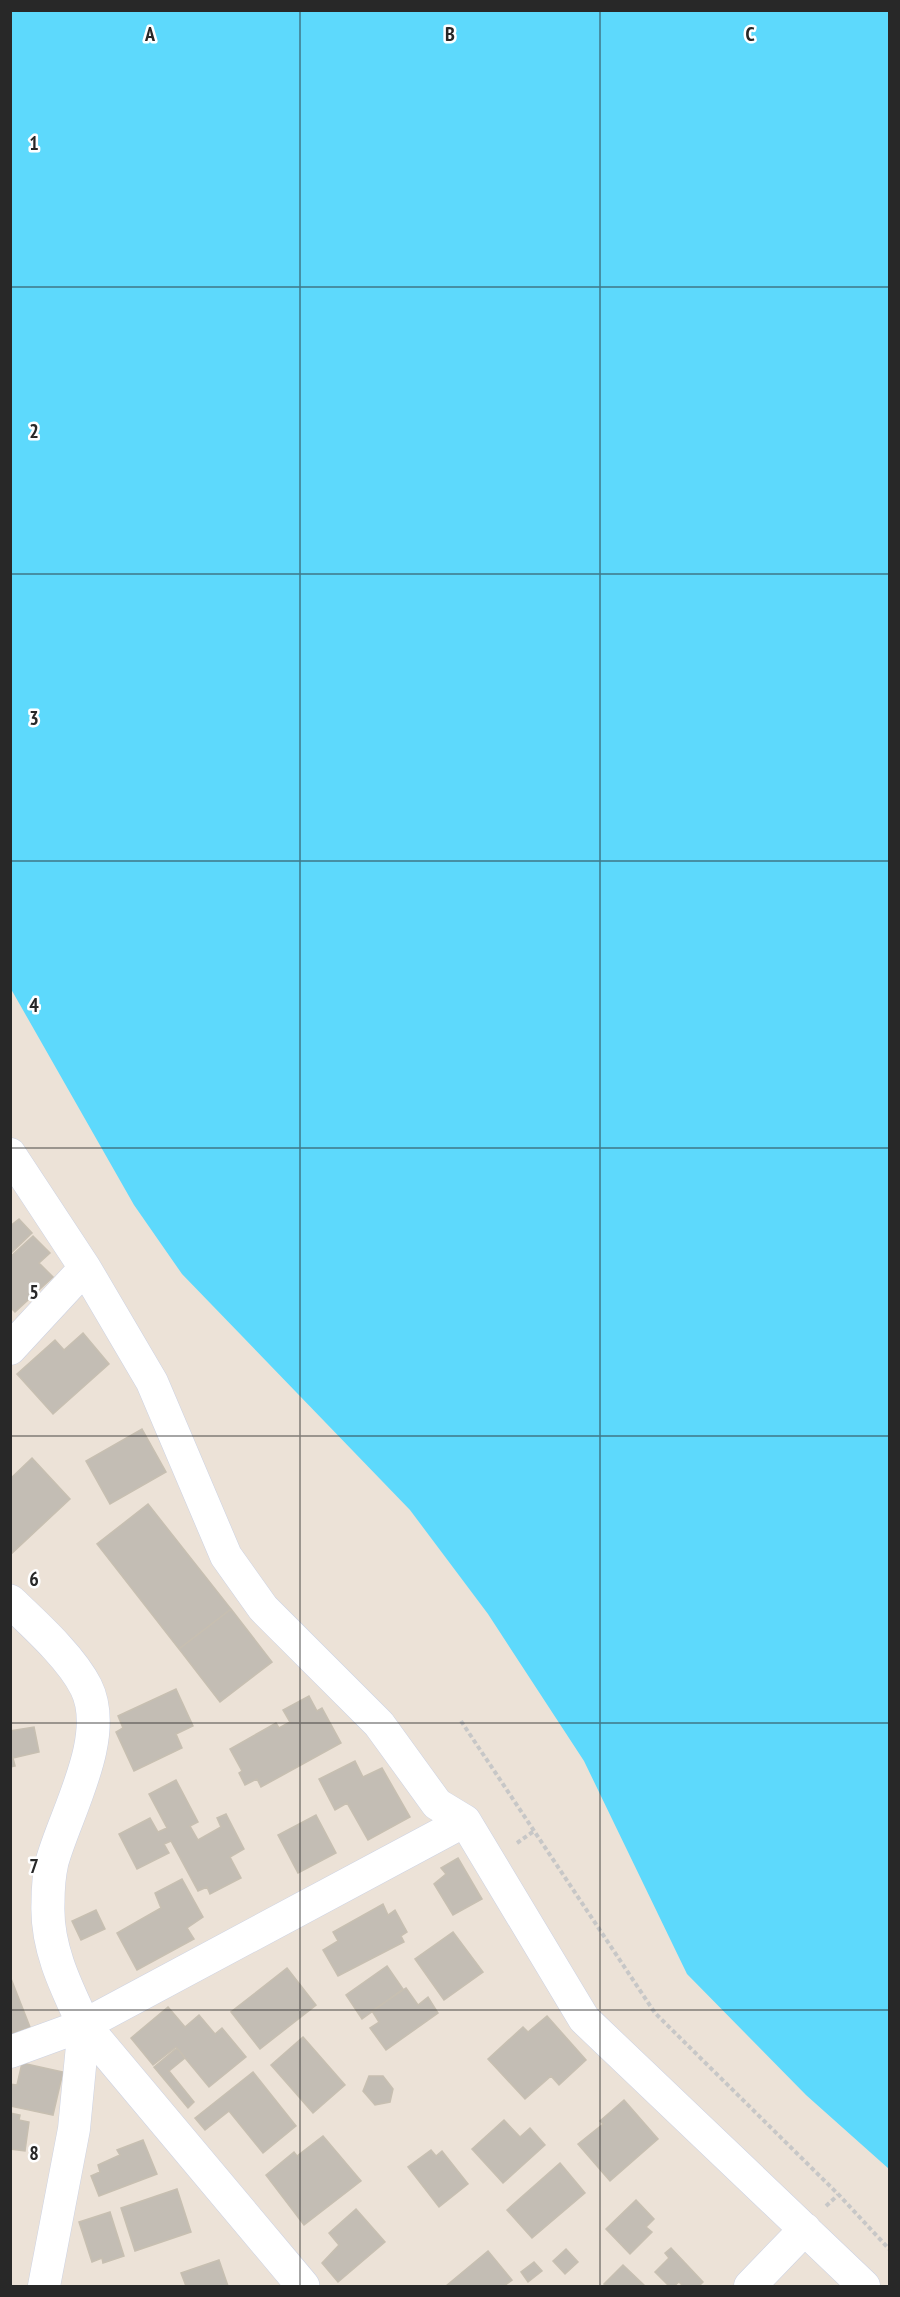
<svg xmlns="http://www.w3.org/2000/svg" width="900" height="2297" font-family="'PT Sans Narrow',sans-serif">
<rect width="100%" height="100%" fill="#ece2d7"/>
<path fill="#5dd9fc" d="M10 11H889V2169L806 2095 687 1974 584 1761 488 1614 410 1510 182 1274 134 1205 11 989Z"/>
<path fill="#c3bdb4" stroke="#c7bfb1" stroke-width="1.5" d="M19 1219 32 1233 10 1254V1226Z
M33 1236 50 1253 39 1263 53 1277 15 1312 10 1307V1257Z
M83 1333 109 1364 53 1414 17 1374 55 1340 64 1350Z
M142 1429 166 1472 110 1504 86 1461Z
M32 1458 70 1499 10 1555V1479Z
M148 1504 231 1609 179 1649 97 1544Z
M231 1609 272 1662 220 1702 179 1649Z
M176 1689 193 1726 176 1734 182 1748 134 1771 116 1732 123 1728 118 1716Z
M309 1696 317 1711 322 1708 341 1743 261 1787 257 1779 245 1785 239 1773 242 1771 230 1749 276 1723 279 1728 290 1722 283 1710Z
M34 1727 39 1752 13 1758 15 1766 10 1767V1731Z
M355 1761 363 1777 382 1768 410 1817 368 1840 347 1803 335 1810 319 1779Z
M176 1780 198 1822 190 1826 198 1840 221 1827 217 1818 226 1814 244 1849 230 1857 241 1878 210 1894 207 1887 198 1891 171 1841 164 1844 169 1853 137 1869 119 1834 150 1818 158 1832 167 1828 149 1794Z
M316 1815 336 1853 298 1873 278 1835Z
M458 1858 482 1899 453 1915 434 1884 446 1874 441 1868Z
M182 1879 203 1917 187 1928 194 1939 137 1970 117 1933 161 1908 155 1893Z
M383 1904 388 1915 395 1910 407 1932 401 1936 404 1942 338 1976 323 1950 338 1941 333 1932Z
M96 1910 105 1929 81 1940 72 1921Z
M453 1932 483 1972 444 2000 415 1959Z
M387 1966 403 1989 362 2019 346 1995Z
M287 1968 316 2005 260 2049 231 2012Z
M10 1976 30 2027 10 2034Z
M406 1988 418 2005 428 1997 438 2013 386 2050 370 2028 379 2022 372 2011Z
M168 2007 185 2027 199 2015 215 2034 222 2028 246 2057 209 2087 176 2047 153 2065 131 2038Z
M547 2016 586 2060 559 2085 551 2076 525 2099 488 2059 523 2027 528 2032Z
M303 2037 345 2085 313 2113 271 2065Z
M177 2048 185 2058 169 2071 194 2102 188 2108 154 2067Z
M22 2063 63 2072 53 2115 10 2106V2084L17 2085Z
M253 2072 296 2126 263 2153 229 2111 205 2130 195 2118Z
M369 2076H383L393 2089 390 2102 375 2105 363 2091Z
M624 2100 658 2139 610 2181 578 2144 603 2124 600 2121Z
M10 2113 20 2115 19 2120 29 2122 25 2151 10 2149Z
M504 2120 520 2137 530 2128 545 2145 503 2183 472 2149Z
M323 2136 361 2181 304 2225 266 2175 294 2152 297 2156Z
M143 2140 157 2174 99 2196 91 2176 100 2172 98 2165 120 2155 117 2150Z
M431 2150 436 2156 442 2151 468 2184 439 2207 408 2167Z
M560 2163 585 2193 532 2238 507 2210Z
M177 2189 191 2232 135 2251 121 2208Z
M636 2200 654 2219 646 2227 652 2232 630 2254 606 2229Z
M356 2209 385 2242 338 2282 322 2263 339 2245 329 2233Z
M110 2212 124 2256 103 2263 102 2258 92 2262 79 2222Z
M671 2248 703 2282 699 2286H683L679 2282 674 2286H669L655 2272 669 2258 665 2253Z
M566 2249 578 2262 565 2274 553 2261Z
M488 2251 512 2280 504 2286H446Z
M219 2260 228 2286H186L181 2273Z
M534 2262 542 2271 528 2282 521 2272Z
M623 2265 645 2286H606L604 2284Z"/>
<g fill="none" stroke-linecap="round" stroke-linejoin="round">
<defs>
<path id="street" d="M10 1154 85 1268 10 1349
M85 1268 152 1382 226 1556 263 1608 379 1724 437 1804 465 1821
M10 2052 84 2025 465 1821 584 2019 864 2286
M44 2286 74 2129 84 2025
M750 2286 805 2229"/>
<path id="secondary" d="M10 1601C34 1624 71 1657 86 1687 111 1737 65 1814 52 1862 49 1875 48 1891 48 1903 46 1947 66 1987 84 2025L303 2286"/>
</defs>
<use href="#street" stroke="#ccd2e3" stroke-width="33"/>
<use href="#secondary" stroke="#ccd2e3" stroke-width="34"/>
<path stroke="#c7c7c7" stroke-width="4" stroke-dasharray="4.5 3" stroke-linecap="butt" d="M461 1721 655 2013 838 2194 890 2250
M517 1843 534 1831
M826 2206 838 2195"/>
<use href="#street" stroke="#fff" stroke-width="32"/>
<use href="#secondary" stroke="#fff" stroke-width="33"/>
</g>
<path fill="none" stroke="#282828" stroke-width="1.5" stroke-opacity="0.55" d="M300 10V2286M600 10V2286M10 287H890M10 574H890M10 861H890M10 1148H890M10 1436H890M10 1723H890M10 2010H890"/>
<g font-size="20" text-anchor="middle" font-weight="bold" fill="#282828" stroke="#fff" stroke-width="5" stroke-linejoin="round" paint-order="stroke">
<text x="150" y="41">A</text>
<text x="450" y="41">B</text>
<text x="750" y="41">C</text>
<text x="34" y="150">1</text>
<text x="34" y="438">2</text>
<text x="34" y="725">3</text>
<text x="34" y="1012">4</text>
<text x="34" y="1299">5</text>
<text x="34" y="1586">6</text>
<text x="34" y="1873">7</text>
<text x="34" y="2160">8</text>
</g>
<rect width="900" height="2297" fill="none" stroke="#282828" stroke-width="24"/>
</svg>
